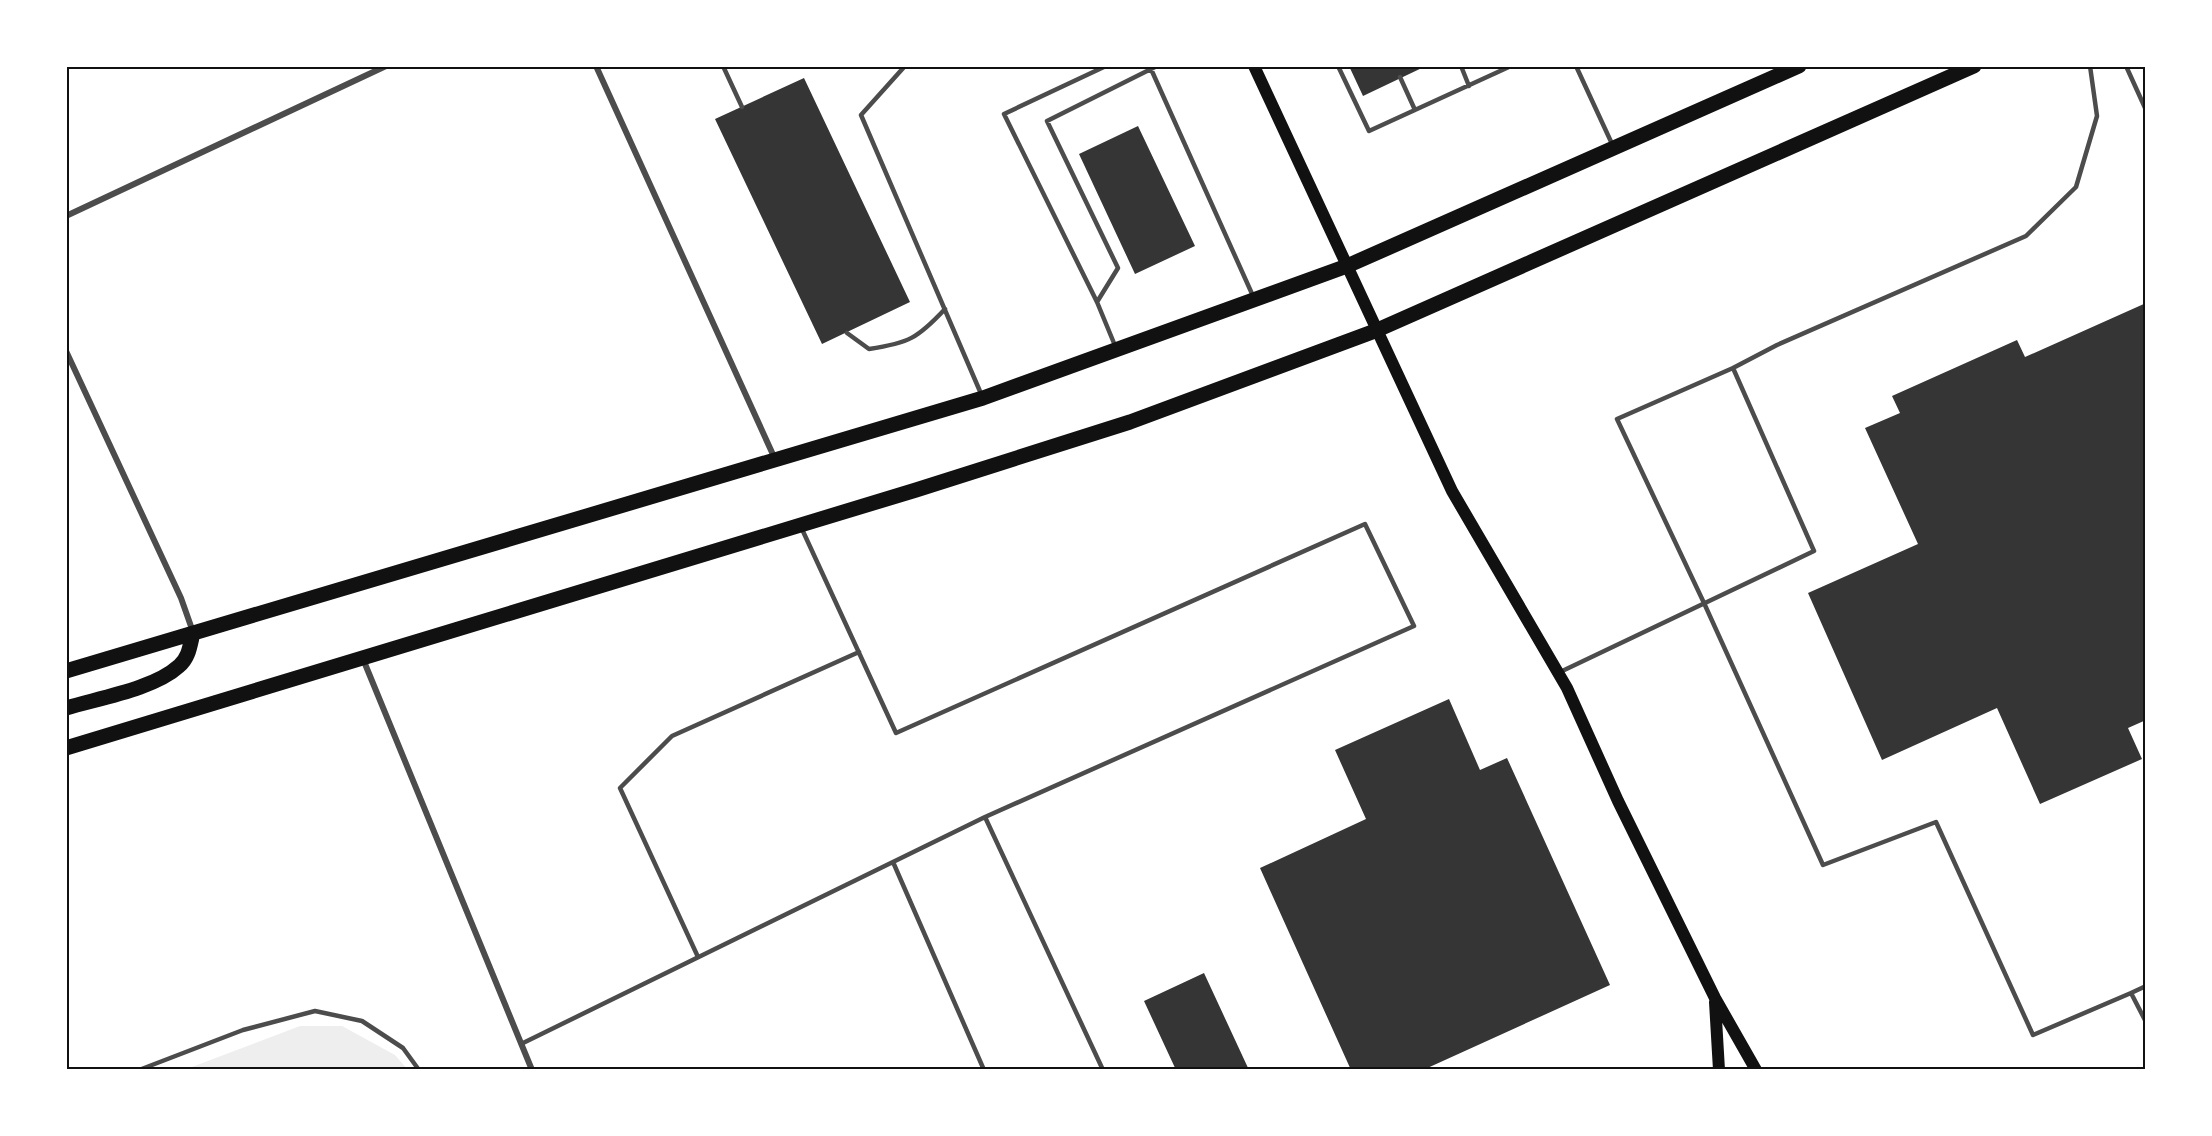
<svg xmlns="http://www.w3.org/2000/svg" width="2212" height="1136" font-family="Manrope,sans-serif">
<rect width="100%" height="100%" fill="#fff"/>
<path fill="#eee" d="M300 1026H342L395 1055 408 1070H184Z"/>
<path fill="#353535" d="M1349 66H1426L1363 96Z
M804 78 910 302 822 344 715 119Z
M1138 126 1195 246 1135 274 1079 154Z
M2146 303V720L2128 728 2142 759 2040 804 1997 708 1882 760 1808 593 1918 544 1865 428 1900 413 1892 396 2017 340 2025 357Z
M1449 699 1480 770 1507 758 1610 985 1423 1070H1351L1260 868 1366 819 1335 750Z
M1204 973 1249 1070H1176L1144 1001Z"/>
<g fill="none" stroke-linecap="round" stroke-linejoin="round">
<path stroke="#4c4c4c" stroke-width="4.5" d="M723 66 742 107
M905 66 861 115 982 396
M1106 66 1004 114 1097 302 1116 348
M1338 66 1369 131 1511 66
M1461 66 1469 86
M1576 66 1613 146
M2126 66 2146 110
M1151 69 1253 296
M1400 77 1415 110
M1097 302 1118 268 1047 121 1157 66
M847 333 869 349C909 343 918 338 945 309
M1733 368 1617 419 1704 603 1823 865 1936 822 2033 1035 2131 993
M801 527 896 733 1365 524 1414 626 985 817
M1558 673 1814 551 1733 368 1777 345 2026 236 2076 187 2097 116 2090 66
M893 862 984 1070
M698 957 620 788 672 736 859 652
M2146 986 2131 993 2146 1022
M521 1044 985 817 1103 1070
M139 1070 243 1030 315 1011 362 1021 403 1048 419 1070"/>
<path stroke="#4c4c4c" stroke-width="6" d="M596 66 775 459
M66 216 386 66
M66 351 181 598 193 632
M363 659 532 1070"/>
<path stroke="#111" stroke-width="12" d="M1254 66 1452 491 1567 688 1618 801 1715 998 1756 1070
M1715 1002 1719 1070"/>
<path stroke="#111" stroke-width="15" d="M66 671 983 398 1347 266 1799 66
M66 708C99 698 154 689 179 666 189 658 190 645 193 633
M66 748 916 490 1130 422 1375 331 1974 66"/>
</g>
<rect width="2212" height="1136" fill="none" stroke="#ffffff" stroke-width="135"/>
<rect x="68" y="68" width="2076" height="1000" fill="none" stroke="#111" stroke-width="2"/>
</svg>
